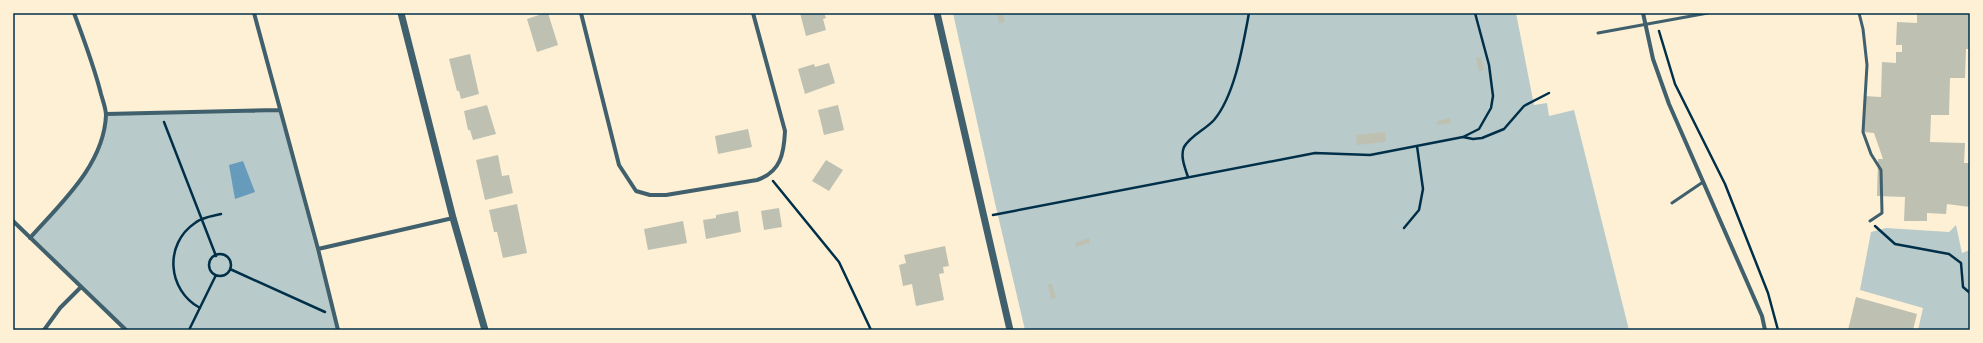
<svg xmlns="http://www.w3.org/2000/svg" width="1983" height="343" font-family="'IBM Plex Serif',serif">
<rect width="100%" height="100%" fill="#fdf0d5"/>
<path fill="#b9caca" d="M953 13H1516L1534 105 1547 103 1549 116 1574 110 1629 330H1025L995 203Z
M279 110 337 330H126L30 238 77 186 101 140 106 114Z
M1956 225 1962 253 1970 250V330H1918L1923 308 1860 290 1871 232 1886 228 1949 232Z"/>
<path fill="#669bbc" d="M243 161 255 192 235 199 229 165Z"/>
<path fill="#bec0b2" d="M545 13H548L558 45 537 52 527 19Z
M800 13H824L826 18 823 19 826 30 806 36Z
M997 13H1003L1005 22 999 24Z
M1917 13H1970V49H1966L1965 78H1950L1949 115H1931L1930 142 1965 143 1964 163H1970V207L1947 204 1946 214 1927 213V221H1904L1905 197 1877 196 1878 159H1883L1874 133 1863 132 1864 96 1881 97 1882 62 1896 63V52H1902V45H1896L1897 22 1917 23Z
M470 54 479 94 461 99 459 91H457L449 59Z
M1481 57 1484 70 1479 71 1476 58Z
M829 63 835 83 805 94 798 69 814 64 815 67Z
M487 105 496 134 473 140 470 130H468L464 111Z
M838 105 844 130 824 135 818 110Z
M1450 118 1451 123 1438 125 1437 121Z
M748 129 752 147 718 154 715 136Z
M1385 132 1386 142 1357 145 1356 135Z
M498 155 502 176 509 175 513 193 485 200 476 160Z
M826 160 843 170 829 191 812 181Z
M517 204 527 253 503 258 497 232H494L489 210Z
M779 208 782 227 764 230 761 211Z
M738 211 741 232 706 239 703 220 716 218V215Z
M683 221 687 243 648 250 644 229Z
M1089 238 1090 243 1076 247 1075 243Z
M945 246 949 266 943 267 944 273 939 274 944 300 916 306 912 284 903 286 899 265 906 263 904 255Z
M1048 284H1052L1056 298 1051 299Z
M1856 297 1917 314 1913 330H1848Z"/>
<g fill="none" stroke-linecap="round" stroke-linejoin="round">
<path stroke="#003049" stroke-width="2.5" d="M1659 31 1675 84 1725 184 1768 293 1778 330
M164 122 216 256
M1463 137 1473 139 1482 138 1504 129 1524 106 1549 93
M1188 177C1185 168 1180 156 1184 147 1191 135 1205 130 1214 120 1235 95 1243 45 1249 13
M773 181 839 262 871 330
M993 215 1315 153 1370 155 1463 137 1479 129 1491 108 1493 96 1489 65 1475 13
M1875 226 1895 244 1949 254 1961 263 1963 287 1970 293
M1404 228 1419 210 1423 189 1417 146
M209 265a11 11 0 1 1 22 0a11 11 0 1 1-22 0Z
M230 269 325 312
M200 308C167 290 164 244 195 223 202 217 213 216 221 214
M189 330 216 275"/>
<path stroke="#3f606c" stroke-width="3" d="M1859 13 1863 29 1867 65 1863 132 1871 154 1881 170 1882 213 1870 221
M1598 33 1708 13
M1672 203 1703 182"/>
<path stroke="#3f606c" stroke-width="4" d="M254 13 318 249 338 330
M581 13 619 165 636 191 650 195H666L757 180C781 172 784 153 785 131L753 13
M1643 13 1653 59 1669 104 1762 316 1765 330
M106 114 279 110
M13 221 126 330
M30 238C61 203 104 165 106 115 106 109 103 101 101 94 94 66 84 40 74 13
M318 249 453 218
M44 330 60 308 81 287"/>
<path stroke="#3f606c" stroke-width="7" d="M401 13 453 218 485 330
M937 13 1010 330"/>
</g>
<rect width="1983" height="343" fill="none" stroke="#fdf0d5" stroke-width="28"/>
<rect x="14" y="14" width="1955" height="315" fill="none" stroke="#003049" stroke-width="1.5"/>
</svg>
